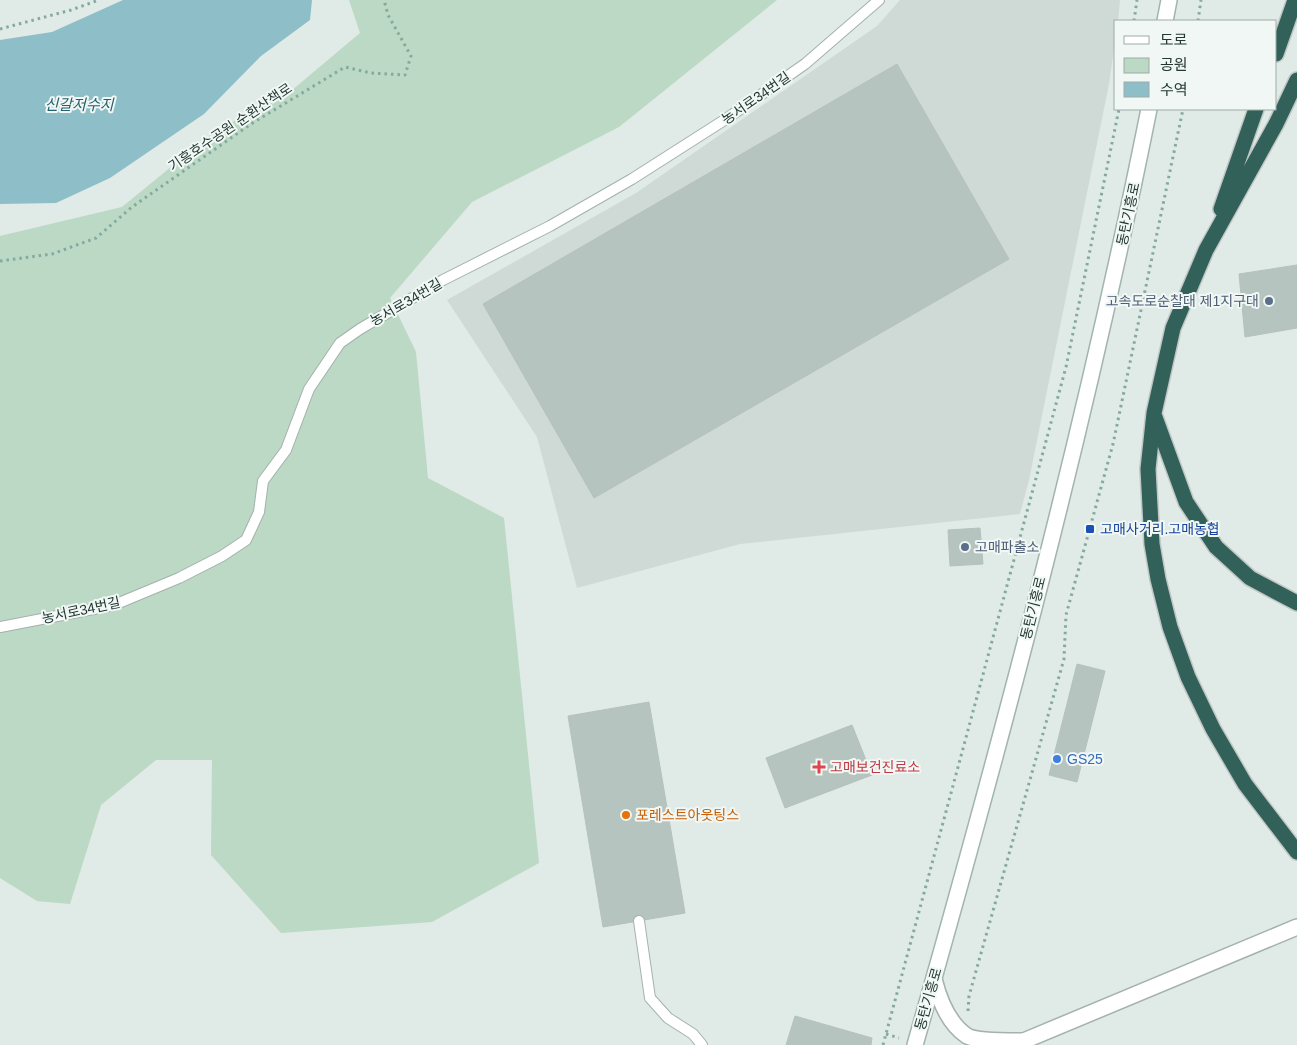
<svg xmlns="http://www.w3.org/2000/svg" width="1297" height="1045" font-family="Helvetica,'Noto Sans KR',sans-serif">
<rect width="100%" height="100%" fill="#e0eae6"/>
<path fill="#cfd9d5" d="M900 0H1120L1118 21H1116V35L1109 84 1029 480 1020 514 740 544 577 588 537 437 447 300 636 193 877 26Z"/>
<path fill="#bbd9c4" d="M349 0H777L619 127 472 202 390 298 416 352 428 478 504 518 539 863 432 922 281 933 211 855 212 760H156L101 805 70 904 37 901 0 878V236L122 207 215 131 291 91 360 33Z"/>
<path fill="#8ebfc9" d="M123 0H312L310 20 261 56 204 114 110 178 56 203 0 204V40L52 32Z"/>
<path fill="#b6c4bf" stroke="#b4c2bd" d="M897 64 1009 259 594 498 483 304Z
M1297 265V328L1245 337 1239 274Z
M980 528 983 564 950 566 948 530Z
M1077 664 1105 671 1077 782 1049 775Z
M649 702 685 913 603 927 568 716Z
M852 725 872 775 785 808 766 758Z
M795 1016 872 1038 871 1045H786Z"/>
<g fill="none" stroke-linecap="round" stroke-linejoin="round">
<defs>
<path id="service" d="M0 627 114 605 179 578 222 556 246 540 259 512 263 481 286 450 309 389 340 343 360 329 443 280 550 226 632 179 726 119 805 64 879 0
M639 921 650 998 668 1018 693 1034 702 1045"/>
<path id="tertiary" d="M934 979C939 999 949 1024 967 1036 976 1041 1011 1041 1022 1041
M1014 1045 1297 927"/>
<path id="secondary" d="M1165 21 1169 0
M915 1045C1003 736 1086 424 1149 109"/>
<path id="motorway" d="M1276 54 1295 0
M1297 80 1276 124 1206 250 1173 328 1154 413 1148 469 1152 544 1158 579 1170 627 1188 677 1213 729 1245 784 1297 852
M1221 209 1256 109
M1155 417 1186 502 1216 547 1250 578 1297 603"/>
</defs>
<use href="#service" stroke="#a4b1ad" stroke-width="12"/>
<use href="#tertiary" stroke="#a4b1ad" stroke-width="18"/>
<use href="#secondary" stroke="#a1b4ae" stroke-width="18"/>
<use href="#motorway" stroke="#c1c7c6" stroke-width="18"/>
<path stroke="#84aa9f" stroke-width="3" stroke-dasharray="2.5 4" stroke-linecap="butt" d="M1134 21 1137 0
M1198 21 1201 0
M0 29 71 10 99 0
M0 261 52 254 96 238 132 207 251 124 345 67 371 73 405 75 411 56 388 15 384 0
M968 1011 969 996 1064 659 1066 615 1113 444 1183 109
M886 1034 899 1038
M883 1045 1066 367 1119 109"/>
<use href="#service" stroke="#fff" stroke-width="10"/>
<use href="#tertiary" stroke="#fff" stroke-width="15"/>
<use href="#secondary" stroke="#fff" stroke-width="15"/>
<use href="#motorway" stroke="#326159" stroke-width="15"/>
</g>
<g fill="#5c6f8a" stroke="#f0f7f4" stroke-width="2">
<circle cx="1269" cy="301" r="5"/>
<circle cx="965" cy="547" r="5"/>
</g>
<rect fill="#1a4fb4" stroke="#f0f7f4" stroke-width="2" x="1085" y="524" width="10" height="10" rx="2.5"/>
<circle fill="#3f7fe0" stroke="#f0f7f4" stroke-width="2" cx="1057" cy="759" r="5"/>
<path fill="#e0444e" stroke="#f0f7f4" stroke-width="2" d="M816.5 759.5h5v5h5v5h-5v5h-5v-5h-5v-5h5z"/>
<circle fill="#e8710a" stroke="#f0f7f4" stroke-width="2" cx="626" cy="815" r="5"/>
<g text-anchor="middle" stroke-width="4" stroke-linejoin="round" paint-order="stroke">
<g font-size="14" fill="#233833" stroke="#f0f7f4">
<text transform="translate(756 98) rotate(-35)" y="5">농서로34번길</text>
<text transform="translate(230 127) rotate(-34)" y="5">기흥호수공원 순환산책로</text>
<text transform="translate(1128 214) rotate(-78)" y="5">동탄기흥로</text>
<text transform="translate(406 302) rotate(-30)" y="5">농서로34번길</text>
<text transform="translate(1033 608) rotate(-76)" y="5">동탄기흥로</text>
<text transform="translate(81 610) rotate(-12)" y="5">농서로34번길</text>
<text transform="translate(928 999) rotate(-74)" y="5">동탄기흥로</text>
</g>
<g font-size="14" fill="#4e5e75" stroke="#f0f7f4" text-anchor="end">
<text x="1259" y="306">고속도로순찰대 제1지구대</text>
<text x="975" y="552" text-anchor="start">고매파출소</text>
</g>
<g font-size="14" fill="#164399" stroke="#f0f7f4" text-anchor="start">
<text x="1100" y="534">고매사거리.고매농협</text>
</g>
<g font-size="14" fill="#366cbe" stroke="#f0f7f4" text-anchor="start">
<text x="1067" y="764">GS25</text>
</g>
<g font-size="14" fill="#be3a42" stroke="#f0f7f4" text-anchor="start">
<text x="830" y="772">고매보건진료소</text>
</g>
<g font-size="14" fill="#c56008" stroke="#f0f7f4" text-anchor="start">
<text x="636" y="820">포레스트아웃팅스</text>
</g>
<g font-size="15" font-style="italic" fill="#245f6e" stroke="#f0f7f4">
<text x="79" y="110">신갈저수지</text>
</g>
</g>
<rect x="1114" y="20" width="162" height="90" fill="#f0f7f4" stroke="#9eaba7"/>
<rect x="1124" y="36" width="25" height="8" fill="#ffffff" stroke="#9eaba7"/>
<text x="1160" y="45" font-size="15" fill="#233833">도로</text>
<rect x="1124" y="58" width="25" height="15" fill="#bbd9c4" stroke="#9eaba7"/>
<text x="1160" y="70" font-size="15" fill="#233833">공원</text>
<rect x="1124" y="82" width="25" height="15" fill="#8ebfc9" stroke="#9eaba7"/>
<text x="1160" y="95" font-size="15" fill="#233833">수역</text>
</svg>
